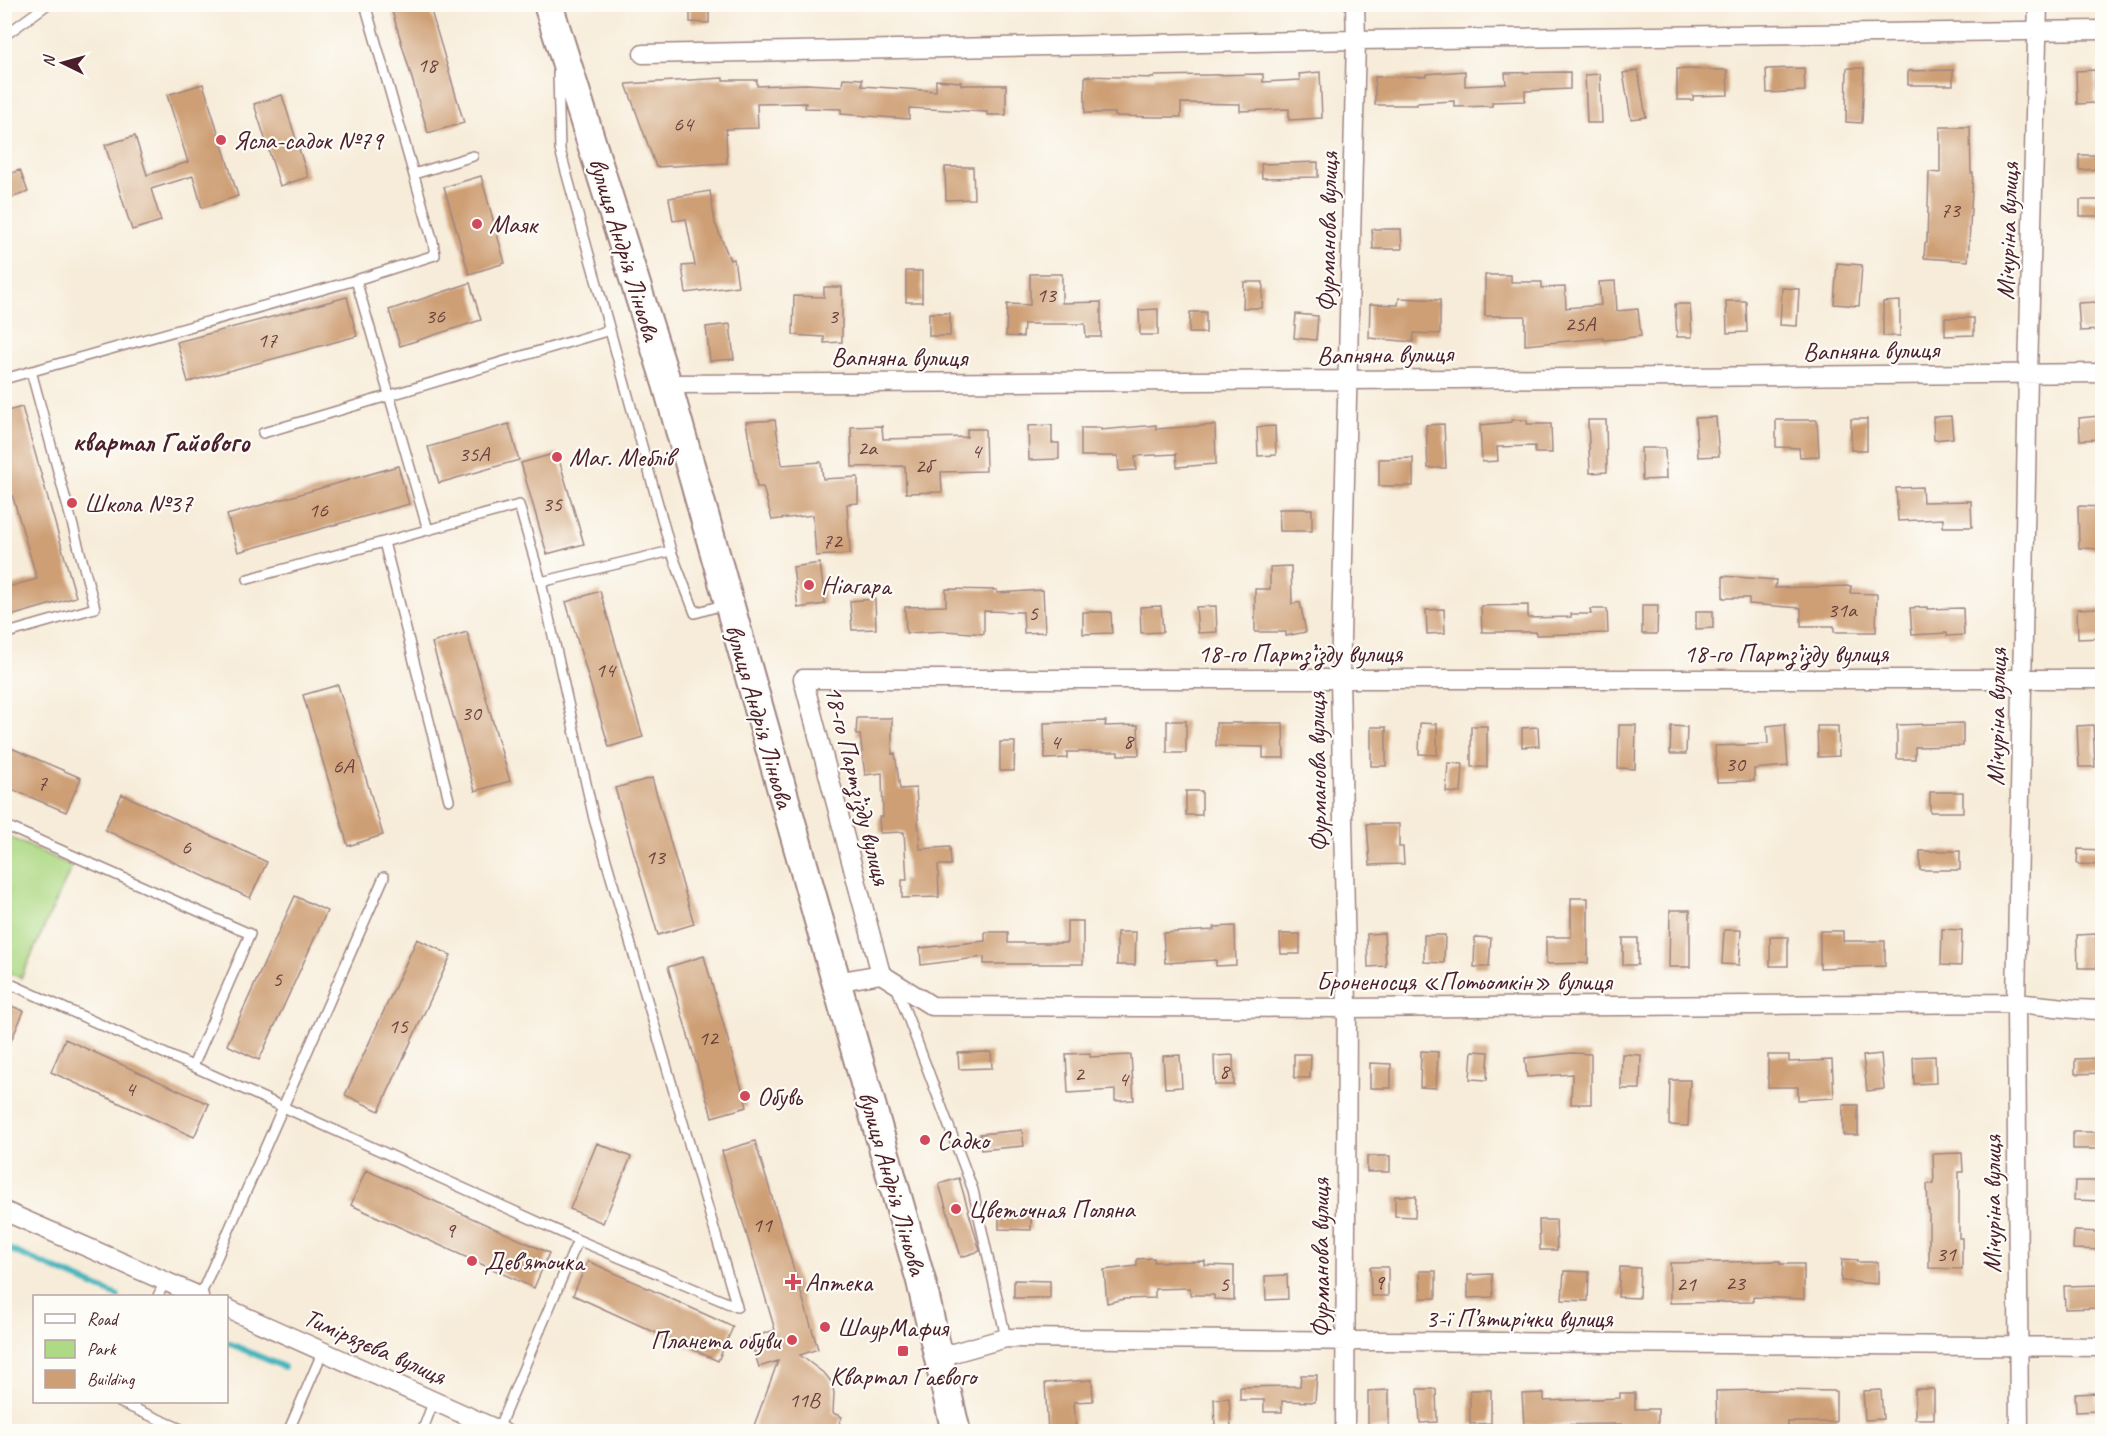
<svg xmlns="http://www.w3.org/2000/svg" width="2107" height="1436" font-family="Caveat,sans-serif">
<rect width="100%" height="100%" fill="#fdfcf7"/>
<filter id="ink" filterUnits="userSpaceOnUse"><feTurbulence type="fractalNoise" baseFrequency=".0167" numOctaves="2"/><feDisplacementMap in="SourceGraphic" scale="12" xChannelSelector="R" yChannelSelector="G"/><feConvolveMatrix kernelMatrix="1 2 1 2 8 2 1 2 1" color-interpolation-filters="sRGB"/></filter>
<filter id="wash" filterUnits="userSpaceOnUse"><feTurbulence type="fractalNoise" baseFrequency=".008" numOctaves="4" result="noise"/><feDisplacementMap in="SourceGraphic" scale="24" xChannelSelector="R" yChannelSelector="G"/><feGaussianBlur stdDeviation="1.35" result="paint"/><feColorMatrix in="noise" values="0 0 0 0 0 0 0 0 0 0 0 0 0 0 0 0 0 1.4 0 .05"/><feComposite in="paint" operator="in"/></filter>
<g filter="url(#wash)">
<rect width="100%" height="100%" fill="#f7ecd9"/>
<path fill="#aed985" stroke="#7c7c58" stroke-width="1.5" d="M5 835 72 866 21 978 5 971Z"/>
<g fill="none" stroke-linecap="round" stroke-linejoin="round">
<path stroke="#45b5bd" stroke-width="6" d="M4 1247 118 1296
M226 1342 284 1367"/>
</g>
<g id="blocks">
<path fill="#ce9f75" d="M390 4H429L464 123 428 133Z
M690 4H709V23L690 22Z
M1804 68 1805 91 1767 93 1766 69Z
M1847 68H1864L1862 123 1846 122Z
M1677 69 1727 70 1728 95 1693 96V100H1677Z
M1638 70 1646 117 1631 119 1623 73Z
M1953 70V85H1908V71Z
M2095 70V103L2077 104 2076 71Z
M1465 71V86L1506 84 1505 73 1570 72V89L1525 91V101L1492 102V106L1454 107V101L1417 103V105H1375V77L1426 76V74Z
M1320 72 1322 118 1289 120V109L1240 111V104L1181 103V117H1155L1115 116V113H1085V76L1154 78V76L1263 74V82L1300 80 1299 74Z
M1600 74 1602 123H1587L1585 75Z
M723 78V80H757V86L806 84 842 86 843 78 862 79V86L936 91V80L961 82V85H1006V115H987V112L909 108V119L841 114V109L805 108 806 103 757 104 758 128 726 129 727 163 656 167 626 84Z
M203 84 238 196 202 208 193 176 151 189 161 221 132 230 105 145 135 136 147 175 188 162 167 95Z
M282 95 308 177 280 186 254 104Z
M1940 127H1970L1971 173H1973L1968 261 1924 258 1925 243H1927L1929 172 1940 173Z
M2079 155H2103V169L2079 170Z
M1318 162V177L1262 178 1261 164Z
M945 167H973L974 199 946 200Z
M20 170 28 192 4 200V176Z
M481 176 505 263 469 274 444 187Z
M710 191 715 223 730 260 734 259 738 286 686 293 682 266 695 265 686 219 673 221 669 198Z
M2080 200H2103V216H2080Z
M1372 229H1401L1402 249H1373Z
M1837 263 1862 265 1859 306 1834 304Z
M906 271H922V302H906Z
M1030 274H1062V303L1101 302V337H1086L1085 324H1024L1023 337 1006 336 1007 304 1030 305Z
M1485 275H1511V282H1542V288L1565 287 1566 308 1601 305 1599 282 1615 281 1617 311 1638 309 1641 336 1618 339 1603 340V338L1525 345V316H1485Z
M1244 282H1263L1262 308H1243Z
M470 283 481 320 400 346 389 310Z
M824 287H842V342L824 343V337L793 335 794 296 824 297Z
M1782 288 1799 289 1797 326 1780 325Z
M347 297 357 336 188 382 177 342Z
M1399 298 1440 300V334L1414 333 1413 342 1369 338 1370 304 1398 305Z
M1726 301H1746L1747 332 1727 333Z
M1900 301V336H1883V302Z
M2098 302 2099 330 2080 331 2078 303Z
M1675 304H1690L1692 337H1677Z
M1158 309V335H1140L1139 310Z
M1190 312H1206V333H1189Z
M929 313H950V336H929Z
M1296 314 1318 316 1316 340 1294 338Z
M1945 318H1974V335L1945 336Z
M730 324 734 359 710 361 706 327Z
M22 407 76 597 4 618V588L37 579 4 467V412Z
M1951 416 1953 438 1934 440 1933 417Z
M2099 416 2101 439 2080 440 2079 418Z
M1716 417 1719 456 1698 457 1695 418Z
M1851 419H1867V450H1851Z
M775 420 782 465 821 462 823 479 858 477V503L847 504 850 554 816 556 813 515 772 520 763 487H757L746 422Z
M1512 420H1527V424H1551L1552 453H1535V446L1497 447 1498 461 1482 462 1480 425 1512 422Z
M1588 420H1606L1607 472 1590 473Z
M1776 420H1817L1819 456 1800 457 1799 448 1776 447Z
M509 424 519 460 439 483 428 447Z
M1444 424 1446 468H1428L1426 425Z
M1052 425V443H1059V459L1029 460 1028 426Z
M1156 425V429L1215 425 1216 464 1177 467 1176 454 1135 456 1136 470 1119 471 1118 456H1081V428H1101V430Z
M882 426 883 439 967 437V429H985L986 471 941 472 942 492 906 493 905 466 852 467 851 427Z
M1275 426 1276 455 1258 456 1257 427Z
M1641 448H1665L1666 479 1642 480Z
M557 453 584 544 547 554 521 463Z
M1413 458V486H1379V459Z
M398 466 409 504 238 552 227 515Z
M1922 487 1923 502 1971 501 1972 527H1943V519L1898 521 1896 488Z
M2078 506 2103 507V549L2079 548Z
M1279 509H1312V531H1280Z
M820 563 825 604 798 608 793 567Z
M1291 566 1292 604 1300 602 1306 632 1286 636V632H1255V589H1270V567Z
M1723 576 1776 580 1775 588 1851 586 1850 593 1877 594 1876 632H1834V626H1801V608L1749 604V598H1723Z
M946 589 997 590V593L1043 590 1045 632 1024 633 1023 612 984 611V634L946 631 906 633 905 607 946 606Z
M600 591 643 737 609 747 566 602Z
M875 599 876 629 852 630 850 601Z
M1528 605V618L1571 617V614H1591L1590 609H1607L1608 633 1536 635V632H1482L1481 606Z
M1642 605H1658L1657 634H1642Z
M1161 606 1163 632 1141 633 1140 607Z
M1216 606 1217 632 1198 633 1196 607Z
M1927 607V609L1963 608 1964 635 1947 636V633L1912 635 1910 608Z
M2100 608 2102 638 2078 639 2077 609Z
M1444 609 1445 633 1427 634 1426 610Z
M1696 611H1713V628L1696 629Z
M1083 612H1111L1112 633 1083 634Z
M467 632 510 781 475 791 432 643Z
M338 685 383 835 348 846 303 695Z
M857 718H892V754L895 753 900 789 916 788 920 849 950 847 951 865H938L939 897 902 898V880H907L904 832 880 833 879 817H883L882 773 865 775 860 735H856Z
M1106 721 1105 726 1138 725 1139 755H1118V752H1067V758L1045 759 1044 723Z
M1167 721H1186V753H1167Z
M1216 723H1283L1284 758H1263V747L1216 746Z
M1420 723 1437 724V755L1419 754Z
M1963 723V746L1915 747V759H1897V725Z
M1785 724 1788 766 1754 769V781L1717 782 1715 746 1768 744 1767 726Z
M1619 725H1636L1635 769 1618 768Z
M2093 725 2095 767H2079L2077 726Z
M1471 726H1487V767H1471Z
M1671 726 1687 727 1686 754H1670Z
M1817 726H1838L1839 756 1818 757Z
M1371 727H1386V766H1371Z
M1538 727 1539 746 1522 747V728Z
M1000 742H1015L1014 771H1000Z
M4 745 81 778 66 812 4 786Z
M1448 763 1463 764 1461 793 1446 792Z
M652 778 694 924 658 935 615 788Z
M1186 791H1202V815H1186Z
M1930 792H1963V812H1930Z
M122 794 267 862 250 898 105 830Z
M1367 824H1399V847H1403L1404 864 1370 865Z
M2078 849 2103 850V865L2077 864Z
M1920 851H1960V870H1920Z
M295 896 327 911 259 1060 227 1045Z
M1571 898H1588V963L1546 964V937H1571Z
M1670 910H1690V967H1669Z
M1067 921H1083V964H984V957L921 965 920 948 985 941V932H1008V943H1067Z
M1235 926 1236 965 1216 966V960L1165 963 1163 933 1214 930V927Z
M1942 929 1962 930 1961 966 1941 965Z
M1724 930H1741L1739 965 1722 964Z
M1820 931H1843V941H1885V966L1820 968Z
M1117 932H1136L1135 965H1117Z
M1384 933 1386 966 1368 967 1367 934Z
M1280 934H1300V954H1281Z
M2096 934 2097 968H2078L2077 935Z
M1424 935H1445L1444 963 1424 962Z
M1475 937 1491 938 1489 967H1474Z
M1770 937H1788V966H1770Z
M1623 938H1638V965H1623Z
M417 939 451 955 379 1111 345 1095Z
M704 956 747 1107 712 1117 668 967Z
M4 1003 24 1011 4 1057Z
M65 1039 209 1104 194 1137 51 1072Z
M1421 1051 1438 1052 1436 1088 1420 1087Z
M1472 1051 1489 1052 1487 1080 1470 1079Z
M991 1052 992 1068 959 1069 958 1053Z
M1090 1053V1057L1131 1055 1134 1100 1115 1101V1090L1068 1093 1066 1054Z
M1572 1053 1591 1054V1104H1571L1572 1074 1527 1077 1525 1058Z
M1294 1054H1311L1310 1078H1294Z
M1622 1054 1641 1055 1640 1089H1621Z
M1881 1054 1884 1089 1867 1091 1863 1056Z
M1180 1055 1182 1087 1165 1088 1163 1056Z
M1233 1055 1234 1085H1215L1214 1056Z
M1768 1055H1789V1062L1832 1060 1834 1098 1798 1100V1087H1768Z
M1935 1056 1936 1083 1914 1084 1913 1057Z
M2103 1058V1073L2075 1074V1059Z
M1370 1063 1391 1064V1088H1370Z
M1670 1080H1690L1688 1126 1669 1125Z
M1843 1105H1858V1135H1843Z
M1022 1130 1024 1146 981 1150 980 1134Z
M2073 1132H2103V1149H2073Z
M755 1141 818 1349 800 1355 826 1375 832 1383 834 1393 833 1413 842 1417 836 1431H752L778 1361 759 1367 750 1338 775 1330 722 1151Z
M597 1143 631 1157 603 1223 570 1209Z
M1962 1153 1963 1172H1959V1238H1962V1269L1929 1268V1210H1928L1927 1184H1934L1933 1154Z
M1367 1156H1390V1172H1367Z
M366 1170 549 1253 534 1288 351 1205Z
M959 1178 980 1251 961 1257 939 1184Z
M2075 1181H2101V1201L2074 1200Z
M1395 1196H1416L1415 1217 1395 1216Z
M999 1212 1031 1213V1230L999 1229Z
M1539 1220H1556L1557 1250H1540Z
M2074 1231 2103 1232V1250L2073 1249Z
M1154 1258V1262L1205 1261V1265L1234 1266V1300L1214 1299V1295H1190V1288L1155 1289V1298L1124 1299 1107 1303 1104 1270 1137 1266V1259Z
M1842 1259 1857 1260V1262H1878V1284L1841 1281Z
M588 1261 733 1327 718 1361 573 1295Z
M1780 1261V1264H1804V1299L1753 1297V1302L1670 1303V1263Z
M1370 1267H1388V1296H1371Z
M1620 1267 1640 1268 1639 1298 1618 1297Z
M1420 1271H1436V1298H1421Z
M1564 1271 1589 1272 1588 1301 1562 1300Z
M1492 1274 1493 1297 1468 1298V1275Z
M1287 1275 1288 1299 1266 1300 1265 1276Z
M1014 1280 1050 1281V1298H1014Z
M2103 1285V1308L2065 1309 2064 1286Z
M1301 1375H1317L1315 1402 1282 1401V1412H1264V1400H1240V1387L1300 1386Z
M1092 1380 1093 1401 1074 1402 1076 1431H1048L1045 1383Z
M1418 1389H1436L1437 1422 1420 1423Z
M1915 1389H1934V1419H1915Z
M1389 1390V1428H1368V1391Z
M1470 1390H1491V1423L1470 1424Z
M1767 1390 1836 1391V1422H1788V1427L1717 1428 1716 1391Z
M1881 1390 1883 1419 1865 1420 1863 1391Z
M1544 1393V1401L1620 1398V1393H1635V1409H1658V1431H1621V1424L1524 1425 1522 1394Z
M2096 1393 2097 1411 2076 1412 2075 1394Z
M1229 1398 1231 1427 1215 1428 1214 1399Z"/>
</g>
</g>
<g filter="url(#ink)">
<use href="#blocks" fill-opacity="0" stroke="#a08682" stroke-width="1.5"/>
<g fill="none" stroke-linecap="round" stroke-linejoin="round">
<defs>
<path id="lane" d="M4 36 48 4
M558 73 560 150 671 551 695 613 726 604
M414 174 473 156
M356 280 428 530
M4 379 356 280 435 255 433 242 365 4
M263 433 610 330
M384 542 449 800
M248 579 519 505 541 582 594 819 737 1307
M541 582 671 551
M4 634 95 608 31 371
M4 825 250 934 193 1066
M4 981 578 1240 737 1307
M896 986 973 1190 1006 1338
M158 1296 165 1281
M200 1296 384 877
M119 1402 188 1432
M498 1429 578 1240
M288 1432 323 1351
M422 1432 434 1400"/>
<path id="street" d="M643 54 1356 40 2102 30
M667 384 1349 380 2102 373
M881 974 803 679H2102
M836 982 881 974 932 1006 1347 1008 2016 1003 2075 1009 2102 1010
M4 1211 199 1296
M226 1308 503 1432
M939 1357 1006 1338 2102 1347
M1345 1432 1347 1008 1340 678 1356 40 1355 4
M2019 1432 2016 1003 2028 373 2038 4"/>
<path id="primary" d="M548 4 667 384 921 1281 956 1432"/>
</defs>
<use href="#lane" stroke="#a08682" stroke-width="12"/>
<use href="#street" stroke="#a08682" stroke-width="21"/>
<use href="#primary" stroke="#a08682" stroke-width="32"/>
<use href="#lane" stroke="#fff" stroke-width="9"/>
<use href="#street" stroke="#fff" stroke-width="18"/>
<use href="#primary" stroke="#fff" stroke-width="28"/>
</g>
</g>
<g fill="#d1495b" stroke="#fdfcf7" stroke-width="2">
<circle cx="221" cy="140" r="6"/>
<circle cx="477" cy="224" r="6"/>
<circle cx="557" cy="457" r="6"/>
<circle cx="72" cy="503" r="6"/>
<circle cx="809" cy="585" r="6"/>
<circle cx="745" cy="1096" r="6"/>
<circle cx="925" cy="1140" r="6"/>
<circle cx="956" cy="1209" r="6"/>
<circle cx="472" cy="1261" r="6"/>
<path d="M790 1273h6v6h6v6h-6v6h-6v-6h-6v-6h6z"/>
<circle cx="825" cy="1327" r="6"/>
<circle cx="792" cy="1340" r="6"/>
<rect x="897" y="1345" width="12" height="12" rx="3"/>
</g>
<g text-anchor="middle" stroke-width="4.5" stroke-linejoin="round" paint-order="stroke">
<g font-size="22" fill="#6b3f3e">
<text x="427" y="72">18</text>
<text x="683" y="131">64</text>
<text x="1950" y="217">73</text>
<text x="1046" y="302">13</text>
<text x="435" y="323">36</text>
<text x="833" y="323">3</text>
<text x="1580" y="331">25А</text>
<text x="267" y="347">17</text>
<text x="867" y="455">2а</text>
<text x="976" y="458">4</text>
<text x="474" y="461">35А</text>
<text x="923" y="473">2б</text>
<text x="552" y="511">35</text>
<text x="318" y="517">16</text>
<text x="832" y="548">72</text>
<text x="1842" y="617">31а</text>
<text x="1033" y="620">5</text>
<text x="605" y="677">14</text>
<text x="471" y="720">30</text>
<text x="1128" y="748">8</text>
<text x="1055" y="749">4</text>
<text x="1735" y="771">30</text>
<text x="343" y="773">6А</text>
<text x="42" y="790">7</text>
<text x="186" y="854">6</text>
<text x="655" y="864">13</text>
<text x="277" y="986">5</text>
<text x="398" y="1033">15</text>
<text x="708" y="1045">12</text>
<text x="1224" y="1078">8</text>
<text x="1079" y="1081">2</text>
<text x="1123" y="1086">4</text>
<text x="130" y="1096">4</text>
<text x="762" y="1232">11</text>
<text x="450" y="1237">9</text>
<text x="1946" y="1261">31</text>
<text x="1379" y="1289">9</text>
<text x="1735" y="1290">23</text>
<text x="1224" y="1291">5</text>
<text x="1686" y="1291">21</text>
<text x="804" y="1407">11В</text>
</g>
<g font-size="26" fill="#4a1f2b" stroke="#fdfcf7" text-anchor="start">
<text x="233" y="149">Ясла-садок №79</text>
<text x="489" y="233">Маяк</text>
<text x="569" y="466">Маг. Меблів</text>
<text x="84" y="512">Школа №37</text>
<text x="821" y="594">Ніагара</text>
<text x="757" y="1105">Обувь</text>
<text x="937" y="1149">Садко</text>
<text x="968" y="1218">Цветочная Поляна</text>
<text x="484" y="1270">Дев'яточка</text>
<text x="805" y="1291">Аптека</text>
<text x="837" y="1336">ШаурМафия</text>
<text x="780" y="1349" text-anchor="end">Планета обуви</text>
<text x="903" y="1385" text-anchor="middle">Квартал Гаєвого</text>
</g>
<g font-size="26" fill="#4a1f2b" stroke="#fdfcf7">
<text transform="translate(2007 231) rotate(-88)" y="9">Мічуріна вулиця</text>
<text transform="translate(1327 232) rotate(-89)" y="9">Фурманова вулиця</text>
<text transform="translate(625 249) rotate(73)" y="9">вулиця Андрія Ліньова</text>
<text transform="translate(1871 350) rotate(-1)" y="9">Вапняна вулиця</text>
<text transform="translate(1385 354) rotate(-1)" y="9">Вапняна вулиця</text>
<text x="899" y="366">Вапняна вулиця</text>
<text x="1300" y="662">18-го Партз’їзду вулиця</text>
<text x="1786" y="662">18-го Партз’їзду вулиця</text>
<text transform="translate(760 716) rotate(74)" y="9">вулиця Андрія Ліньова</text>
<text transform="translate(1996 717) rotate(-89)" y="9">Мічуріна вулиця</text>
<text transform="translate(1317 772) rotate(-91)" y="9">Фурманова вулиця</text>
<text transform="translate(858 785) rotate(76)" y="9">18-го Партз’їзду вулиця</text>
<text x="1464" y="990">Броненосця «Потьомкін» вулиця</text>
<text transform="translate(893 1183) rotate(74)" y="9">вулиця Андрія Ліньова</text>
<text transform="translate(1992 1204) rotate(-90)" y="9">Мічуріна вулиця</text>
<text transform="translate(1320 1258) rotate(-90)" y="9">Фурманова вулиця</text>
<text x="1519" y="1327">3-ї П’ятирічки вулиця</text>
<text transform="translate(375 1346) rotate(24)" y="9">Тимірязєва вулиця</text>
</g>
<g font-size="28" font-weight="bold" fill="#4a1f2b" stroke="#fdfcf7">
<text x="161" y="451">квартал Гайового</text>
</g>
</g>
<rect width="2107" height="1436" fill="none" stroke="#fdfcf7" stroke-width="24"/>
<rect x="33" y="1295" width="195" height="108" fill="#fdfcf7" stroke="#b5a4a5" stroke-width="1.5"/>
<rect x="45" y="1314" width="30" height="9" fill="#ffffff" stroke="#b5a4a5" stroke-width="1.5"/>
<text x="87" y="1325" font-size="18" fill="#4a1f2b">Road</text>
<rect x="45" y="1340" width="30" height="18" fill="#aed985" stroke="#b5a4a5" stroke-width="1.5"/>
<text x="87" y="1355" font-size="18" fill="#4a1f2b">Park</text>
<rect x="45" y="1370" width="30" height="18" fill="#ce9f75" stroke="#b5a4a5" stroke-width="1.5"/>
<text x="87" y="1385" font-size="18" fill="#4a1f2b">Building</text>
<g transform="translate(63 63) rotate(275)" stroke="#fdfcf7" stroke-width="4.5" paint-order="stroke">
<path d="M0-4.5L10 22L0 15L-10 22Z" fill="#4a1f2b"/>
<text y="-9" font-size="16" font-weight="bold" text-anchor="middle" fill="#4a1f2b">N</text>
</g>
</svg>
